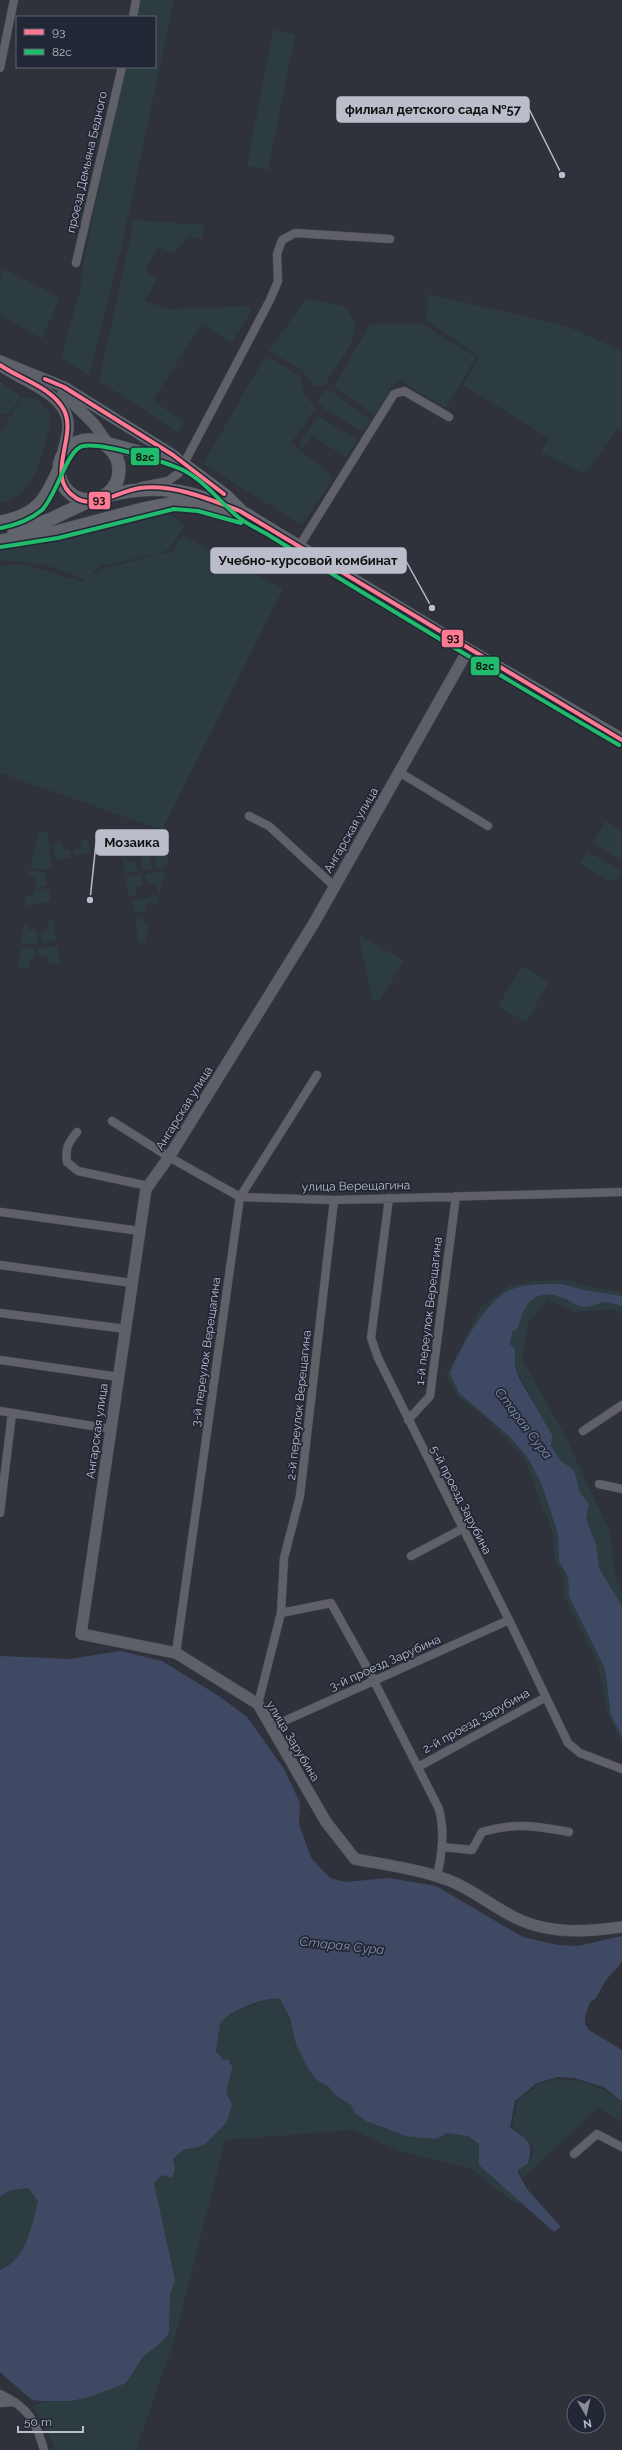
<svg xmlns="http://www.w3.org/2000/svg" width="622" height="2450" font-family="Raleway,sans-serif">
<rect width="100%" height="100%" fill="#2f323b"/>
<path fill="#2d3c41" d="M140 0H174L122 245 89 376 61 358 80 290 85 254 125 67H155V17H136Z
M273 30 295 35 268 170 247 166Z
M134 220 204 225 203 239 188 236 174 253 158 247 145 271 157 279 145 301 169 309 249 306 251 312 231 343 202 324 153 400 184 422 178 432 99 381Z
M3 269 60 297 42 339 0 315V280Z
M428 294 566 326 622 351V432L617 429 585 474 541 452 549 438 463 385 479 356 427 321Z
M305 300 322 301 346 307 356 325 351 343 325 385 315 387 302 370 269 351Z
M420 323 476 357 446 408 400 380 390 389 375 415 334 387 370 324Z
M266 355 301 377 304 394 316 408 291 443 329 473 331 482 302 525 203 464Z
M0 382 21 395C16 404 12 415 0 414Z
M324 391 333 392 371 420 362 432 323 408 318 400Z
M31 397C38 400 46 406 49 414 53 428 37 473 29 485 22 495 11 500 0 503V432L22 398Z
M318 416 358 440 346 457 312 436 303 448 299 445Z
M170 514 185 525 169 549 154 555 101 565 88 578 102 569 173 551 182 535 283 589 162 830 0 773V566L23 564 81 582 85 580C56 566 33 560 0 561V546Z
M606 821 622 831V861L592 843Z
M47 832 52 866 48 870 31 867 38 833Z
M108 836 111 852 95 855 93 846 103 845 102 837Z
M88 839 91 853 75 855 74 849 82 848 81 840Z
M61 841 63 850H70L71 857 56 860 53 844Z
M141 841 145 843 143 850 150 852 152 869 142 870 139 849Z
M163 849 170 851 166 867 157 868 155 854 161 856Z
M587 851 622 871 617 880 609 881 580 864Z
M123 856H125L126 862 136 861 137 871 125 873Z
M29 870 45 873 47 885 35 888 37 879 28 876Z
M165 871 157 905 148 902 145 911 135 913 132 900 159 896 156 883 147 884 145 874Z
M142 875 143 885 136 886 137 895 129 897 126 877Z
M49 888 51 901 26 906 24 895 33 897 34 891Z
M144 916 142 921 150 924 144 943H138L135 917Z
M48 920H53L56 940 42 942 41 932 49 931Z
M27 924 28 930 36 929 38 943 20 945 23 925Z
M358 934 404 961 380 1000 373 1002Z
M57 946 60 963 49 964 47 955 40 957 38 948Z
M34 947 35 958 28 959 30 968 17 967 21 949Z
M522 966 549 982 526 1022 498 1006Z
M566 1280 585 1286 622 1292V1296L584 1290 562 1284 484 1311 474 1330 459 1351V1393L509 1436 528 1458 542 1485 558 1534 559 1561 568 1577 569 1596 605 1669 611 1715 622 1737V1743L608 1715 598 1664 564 1596V1578L555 1562 553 1534 525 1460 506 1438 482 1415 457 1396 446 1375 481 1307 509 1286 535 1281Z
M545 1294 562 1298 580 1307 605 1302 622 1306V1314L613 1309 575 1312 548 1300 529 1321 522 1359 565 1436 609 1530 616 1579 622 1593V1606L599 1568 596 1544 586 1519 589 1504 580 1492 574 1470 561 1461 551 1446 532 1400 515 1367V1349L510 1344 512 1331 518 1328C522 1312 527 1297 545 1294Z
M274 1997 283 2002 309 2070 318 2081 328 2086 335 2095 351 2105 355 2113 387 2131 435 2139 447 2133 468 2136 479 2144 512 2195 520 2202 517 2205 470 2168 398 2151 353 2130 225 2140 175 2338 136 2450H56L33 2406 50 2400 71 2401 126 2383 143 2357 163 2341 169 2333 170 2294 175 2280 154 2183 162 2175 170 2178 173 2159 177 2153 209 2139 227 2122 232 2104 226 2092 233 2065 228 2058 223 2060C211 2052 216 2031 221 2020L240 2010Z
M557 2079C587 2081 599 2085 622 2103V2122L598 2108 523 2178 518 2170C545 2152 532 2141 512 2127L517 2102 538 2084Z
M28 2188 38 2201C32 2226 26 2260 0 2270V2197L8 2191Z"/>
<path fill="#404963" d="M562 1284 584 1290 622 1296V1306C617 1305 609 1302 604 1302 596 1304 588 1309 580 1306 574 1305 569 1300 563 1298 534 1287 525 1303 518 1328L512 1332 510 1344 515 1349V1367L519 1378 552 1435 551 1446 561 1461 574 1470 580 1492 589 1504 586 1519 596 1544 599 1568 622 1606V1737L611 1715 605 1669 569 1596 568 1577 559 1561 558 1534 542 1485 528 1458 509 1436 459 1393 450 1373C460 1349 485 1301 510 1290 526 1283 546 1284 562 1284Z
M120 1651 162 1661 219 1696 247 1717 284 1769 300 1803 299 1824 311 1858 330 1878 345 1882 389 1878 436 1886 523 1937 558 1945 578 1946 622 1936V1962L606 1980 596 1998 590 2002 585 2016V2024L589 2030 622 2050V2102L604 2087 574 2078 557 2077 537 2083 515 2101 510 2127C527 2140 534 2140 528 2163L517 2171 527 2189 561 2227 554 2232 479 2165V2144L468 2136 447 2133 435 2139 405 2136 366 2121 355 2113 351 2105 335 2095 328 2086 318 2081 309 2070 296 2044 290 2018 280 1999C268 1995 225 2013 220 2024L216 2051 223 2060 229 2059 230 2064 233 2065 226 2092 232 2104 227 2122 205 2144 198 2147 183 2150 173 2159 175 2169 172 2178 162 2175 154 2183 175 2280 170 2294 169 2333 163 2341 143 2357 126 2383 93 2396 71 2401H41L32 2400 0 2372V2270C26 2260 32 2226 38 2201L28 2188 8 2191 0 2197V1656L70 1659Z"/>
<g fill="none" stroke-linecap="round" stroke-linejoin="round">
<defs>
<path id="street" d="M133 17 136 0
M0 68 14 0
M76 263 122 67
M142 486 168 481 179 473 270 300 278 281 277 254 282 240 295 233 390 239
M300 545 394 394 404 391 449 417
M399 772 488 826
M249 816 269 826 334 886
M112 1121 169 1157 240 1197 334 1200 622 1192
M77 1132C68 1143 65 1148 67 1162L78 1171 148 1186
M389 1198 371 1338 378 1358 509 1620 568 1743 580 1753 622 1769
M1 1212 140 1231
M0 1265 132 1283
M0 1313 126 1329
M0 1360 119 1377
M0 1411 111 1429
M408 1420 430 1396 456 1196
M583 1431 622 1405
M599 1484 622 1489
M0 1513 12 1413
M411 1556 462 1529
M281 1613 331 1603 370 1673 439 1809C445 1832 442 1853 437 1877
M176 1653 240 1197 317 1075
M258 1704 281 1613 284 1558 300 1496 334 1200
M271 1727 509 1620
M418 1767 546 1697
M442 1847 472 1850 482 1832C515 1822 536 1826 569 1832
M574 2154 597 2134 622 2147
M0 2394C28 2407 36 2421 44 2450
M0 2403 15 2402"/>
<path id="secondary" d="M0 361 64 387 173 455 183 464
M0 365C22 382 71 394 68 429 67 438 64 447 62 456
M63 393 94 424 111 448
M468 650 314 923 169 1157 146 1189 81 1634 176 1653 258 1704 326 1822 355 1859C386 1865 418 1869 448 1880 473 1889 495 1909 520 1920 552 1934 588 1932 622 1927"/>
<path id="primary" d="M59 470a30 30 0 1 1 60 0a30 30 0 1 1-60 0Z
M98 441 183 464 226 496 242 512 468 650 622 740
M106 496C146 485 181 487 220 504
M0 522C37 516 46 500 60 467
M14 532 49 520 87 502
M0 541 56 532 143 509 174 503 199 505 250 518"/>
</defs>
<use href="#street" stroke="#4b4d54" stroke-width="9"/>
<use href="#secondary" stroke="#4d4f57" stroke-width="12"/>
<use href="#primary" stroke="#4d4f57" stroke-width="14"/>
<use href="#street" stroke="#606168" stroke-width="8"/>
<use href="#secondary" stroke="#5d6068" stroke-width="11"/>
<use href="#primary" stroke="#61646b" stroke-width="13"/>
<defs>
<path id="bus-1" d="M0 365C20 379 52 387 64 410 78 438 43 477 76 498 94 510 121 490 140 488 174 484 209 499 240 511L622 740
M45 379 64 387 173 455 224 494"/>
<path id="bus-2" d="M1 528C16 525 30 520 42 510 57 495 67 449 83 446 103 442 161 461 181 469 204 480 219 501 238 517 247 524 260 530 270 536 386 607 502 677 619 745
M1 547 58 538 174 509 198 511 241 523"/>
</defs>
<use href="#bus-1" stroke="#222736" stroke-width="7"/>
<use href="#bus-2" stroke="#222736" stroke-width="7"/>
<use href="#bus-1" stroke="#fe7a93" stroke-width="4"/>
<use href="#bus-2" stroke="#20bc6c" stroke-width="4"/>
</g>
<g text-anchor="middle" stroke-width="3.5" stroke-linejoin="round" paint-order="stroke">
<g font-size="12" fill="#bbbeca" stroke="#222736">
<text transform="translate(87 162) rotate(-77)" y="4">проезд Демьяна Бедного</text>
<text transform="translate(351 830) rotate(-60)" y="4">Ангарская улица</text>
<text transform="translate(184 1108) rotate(-58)" y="4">Ангарская улица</text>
<text transform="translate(356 1186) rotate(-1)" y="4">улица Верещагина</text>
<text transform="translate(429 1311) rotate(-83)" y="4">1-й переулок Верещагина</text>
<text transform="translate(206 1352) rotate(-82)" y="4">3-й переулок Верещагина</text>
<text transform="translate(299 1405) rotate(-84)" y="4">2-й переулок Верещагина</text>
<text transform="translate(97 1431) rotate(-82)" y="4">Ангарская улица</text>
<text transform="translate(461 1500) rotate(63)" y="4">5-й проезд Зарубина</text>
<text transform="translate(385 1663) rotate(-24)" y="4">3-й проезд Зарубина</text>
<text transform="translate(476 1721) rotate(-29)" y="4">2-й проезд Зарубина</text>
<text transform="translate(293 1741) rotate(59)" y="4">улица Зарубина</text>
</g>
<g font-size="13" font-style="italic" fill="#868fae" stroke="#222736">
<text transform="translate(524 1423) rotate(53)" y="5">Старая Сура</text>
<text transform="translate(342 1945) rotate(6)" y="5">Старая Сура</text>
</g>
</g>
<path fill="none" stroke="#bbbeca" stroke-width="1.5" d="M562 175L529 109M432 608L406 561M90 900L96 843"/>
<g fill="#bbbeca" stroke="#222736" stroke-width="1.5">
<circle cx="562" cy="175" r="4"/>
<circle cx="432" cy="608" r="4"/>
<circle cx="90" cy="900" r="4"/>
</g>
<g fill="#bbbeca" stroke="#bbbeca" stroke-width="1.5">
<rect x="337" y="97" width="192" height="25" rx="4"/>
<rect x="211" y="548" width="195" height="25" rx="4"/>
<rect x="96" y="830" width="72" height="25" rx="4"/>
</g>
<g font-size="13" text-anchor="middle" font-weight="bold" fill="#111">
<text x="433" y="114">филиал детского сада №57</text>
<text x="308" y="565">Учебно-курсовой комбинат</text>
<text x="132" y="847">Мозаика</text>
</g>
<g stroke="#222736" stroke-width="1.5">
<rect x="130" y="447" width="30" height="19" rx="4" fill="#20bc6c"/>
<rect x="88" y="491" width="23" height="19" rx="4" fill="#fe7a93"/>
<rect x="441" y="629" width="23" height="19" rx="4" fill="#fe7a93"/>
<rect x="470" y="656" width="30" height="20" rx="4" fill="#20bc6c"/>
</g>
<g font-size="11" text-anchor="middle" font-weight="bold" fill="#111">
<text x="145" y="461">82с</text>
<text x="99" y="504">93</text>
<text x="453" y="642">93</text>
<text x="485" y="670">82с</text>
</g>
<rect x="16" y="16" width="140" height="52" fill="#222736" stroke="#5f6371"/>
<rect x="24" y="29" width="20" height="6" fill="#fe7a93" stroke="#5f6371"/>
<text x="52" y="36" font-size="12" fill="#bbbeca">93</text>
<rect x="24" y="49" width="20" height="6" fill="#20bc6c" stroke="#5f6371"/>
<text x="52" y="56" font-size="12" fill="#bbbeca">82с</text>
<g transform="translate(586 2414) rotate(171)"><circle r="19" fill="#222736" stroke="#5f6371"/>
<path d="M0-3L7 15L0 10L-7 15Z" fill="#8a8d98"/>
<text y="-6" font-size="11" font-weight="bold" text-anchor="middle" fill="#bbbeca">N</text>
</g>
<path d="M18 2426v6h65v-6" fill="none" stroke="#bbbeca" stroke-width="2"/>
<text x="24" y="2426" font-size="12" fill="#bbbeca" stroke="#222736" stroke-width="3" paint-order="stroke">50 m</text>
</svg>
